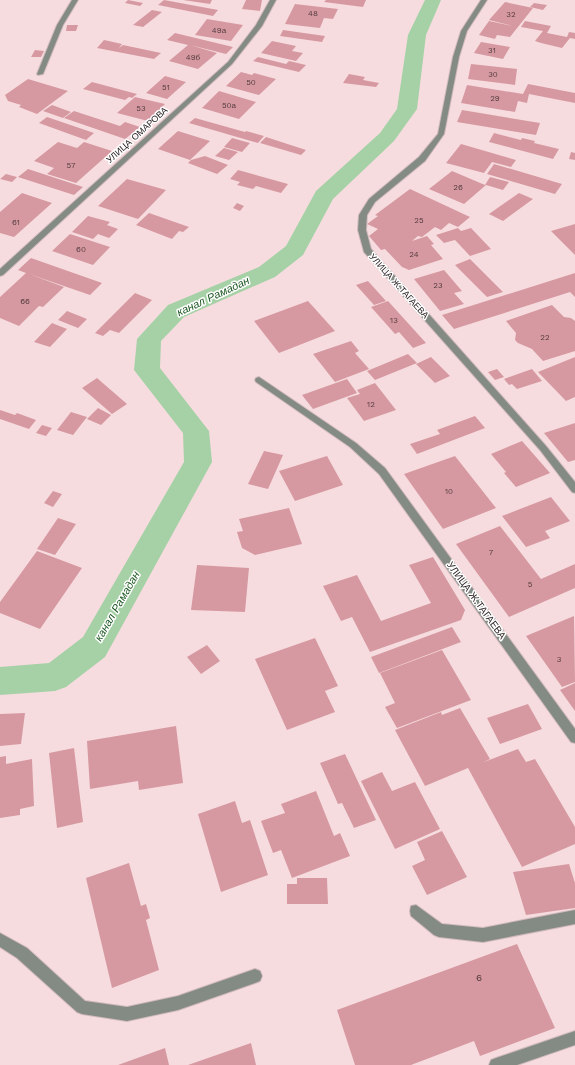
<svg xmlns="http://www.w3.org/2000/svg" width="575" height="1065" font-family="'Work Sans',sans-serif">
<rect width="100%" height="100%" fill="#f6dcdf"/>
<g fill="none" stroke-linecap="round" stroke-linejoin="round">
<path fill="#a6d1a6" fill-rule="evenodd" d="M425 0H441L426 35 417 109 394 141 333 199 303 255 275 277 184 317 161 341 160 368 209 431 212 462 105 657 66 687 55 691 0 695V667L49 663 83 637 184 462 183 433 134 370 137 339 168 305 259 267 286 246 316 191 380 133 397 109 408 35Z"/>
</g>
<path fill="#d799a1" d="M128 0 143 3 140 6 125 3Z
M164 0 218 10 213 16 158 5Z
M183 0H212L210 4Z
M246 0H262L260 11 242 9Z
M326 0H366L363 7 324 2Z
M505 2 533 8 510 37 497 35 495 39 479 35 489 21 513 26 489 20Z
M534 3 547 5 543 10 530 7Z
M295 4 338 9 333 19 324 18 320 28 285 24Z
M152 10 162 12 143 27 133 25Z
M207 19 243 25 231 41 195 35Z
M525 21 551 26 547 33 567 37 569 32 575 33V39L570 38 562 48 541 43 535 41 543 31 521 27Z
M67 25H78L76 31H66Z
M283 30 325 36 322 42 280 36Z
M175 33 233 47 226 54 190 45 217 53 198 69 169 61 188 45 167 40Z
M104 40 122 44 119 48 123 45 161 53 154 59 97 48Z
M272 41 296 46 292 51 303 53 296 61 261 53Z
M481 42 510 47 503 59 474 53Z
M35 50 44 51 41 57H31Z
M258 57 286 64 289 61 306 65 299 72 253 61Z
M471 64 517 69 515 85 468 79Z
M241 72 252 75 254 73 276 79 259 95 226 86Z
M349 74 365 77 363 80 379 83 376 87 343 83Z
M165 76 186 82 167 99 146 93Z
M28 79 68 91 37 114 19 107 21 105 8 101 5 95Z
M92 82 137 94 132 98 129 97 125 100 83 89Z
M528 84 575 93V103L529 94 527 103 518 101 515 112 461 103 467 85 523 94Z
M219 91 256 102 239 119 202 108Z
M135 97 165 104 148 121 117 113Z
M52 105 71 112 63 118 43 111Z
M462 110 540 123 536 135 457 122Z
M74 111 120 126 125 122 140 127 125 139 64 118Z
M47 117 94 133 86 140 39 123Z
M195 118 245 132 246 131 264 136 258 143 189 123Z
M178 131 210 141 190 160 158 149Z
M494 133 521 140 522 138 535 141 534 143 559 149 553 159 489 142Z
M266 137 306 150 301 155 260 143Z
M232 138 250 143 242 152 224 147Z
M58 142 77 148 84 142 112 151 76 183 47 174 54 168 34 161Z
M461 144 516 160 511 167 492 162 484 173 446 163Z
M224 148 238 152 229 160 215 156Z
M571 152 575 153V160L569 159Z
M205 156 228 165 217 174 188 163 191 160Z
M494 164 562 184 555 194 487 174Z
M28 169 83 187 74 195 18 177Z
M238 170 288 184 281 193 256 186 253 189 237 185 240 182 230 179Z
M452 171 485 185 490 177 509 182 503 190 486 185 464 204 429 189Z
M6 174 17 177 12 182 0 179Z
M127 179 166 190 138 219 98 206Z
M410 189 470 217 458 227 449 223 441 230 435 227 422 237 418 236 412 241 427 236 434 244 431 245 443 259 409 270 402 267 385 249 381 250 369 236 378 229 367 224 378 216 375 215Z
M22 193 52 203 14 237 0 233V212Z
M519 193 533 199 503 221 489 214Z
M237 203 244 206 240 211 233 208Z
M149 213 189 227 183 232 179 231 172 239 136 225Z
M88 216 110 222 107 225 118 229 109 238 98 234 93 239 72 232Z
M575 224V255L551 231Z
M458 228 461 231 471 228 491 249 470 256 455 240 444 243 436 235Z
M70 234 110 247 93 265 52 251Z
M31 258 102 283 90 295 29 274 64 287 43 307 39 306 19 326 0 318V297L26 273 18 270Z
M470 259 503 292 487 297 455 265Z
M444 270 462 291 454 293 464 304 440 311 414 279Z
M575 273V297L570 292 454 329 442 315Z
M368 281 386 301 374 305 356 285Z
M135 293 152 300 119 333 110 330 103 336 95 333Z
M308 301 335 331 279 353 254 321Z
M388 301 426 343 413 348 399 332 395 334 371 307Z
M552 305 564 317 571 318 575 321V351L543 361 532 349 518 343 515 340 516 333 506 321Z
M67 311 87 319 78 328 58 320Z
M52 323 67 329 50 347 34 342Z
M351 341 359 351 355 353 369 369 335 382 313 354Z
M408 354 417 363 375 380 367 371Z
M431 357 450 376 435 383 416 364Z
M575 357V397L566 401 538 372Z
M497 369 504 377 495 380 488 372Z
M532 369 542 381 517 389 512 384 509 385 504 379Z
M97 378 127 404 112 414 82 388Z
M347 379 357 393 313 409 302 395Z
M375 383 396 410 364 421 347 398 360 394 357 390Z
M98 408 111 415 101 425 87 419Z
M0 410 15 415 17 413 36 420 29 429 0 419Z
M71 412 87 417 73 435 57 430Z
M475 416 485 428 417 454 410 444 440 434 437 430Z
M575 423V460L568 462 544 433Z
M42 425 52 428 46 436 36 433Z
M522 441 550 473 516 487 504 473 506 472 491 454Z
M264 451 283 455 268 489 248 484Z
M327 456 343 485 295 501 279 471Z
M455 456 496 508 443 529 404 474Z
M53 491 62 494 53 507 44 503Z
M551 497 570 521 545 531 550 538 526 547 502 516Z
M289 508 302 544 255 555 242 548 237 532 243 531 239 519Z
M58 518 76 524 55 555 37 549Z
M500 526 541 579 575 564V588L509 617 456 544Z
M37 551 82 568 40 629 0 613V602Z
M433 557 465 610 461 620 370 652 352 617 341 621 323 586 357 575 381 621 431 603 409 565Z
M197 565 249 568 245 612 191 610Z
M574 616 575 682 562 687 526 636Z
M452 627 461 642 379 673 371 657Z
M315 638 338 686 325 691 335 712 287 730 255 659Z
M207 645 220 661 201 674 187 657Z
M442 650 471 700 397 728 385 707 395 703 380 673Z
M575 683V711L560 690Z
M528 704 542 729 500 744 487 718Z
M460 708 490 759 484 762 518 749 526 762 535 759 575 827V844L522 867 468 768 425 786 395 730 441 712 442 715Z
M25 713 21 744 0 746V714Z
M176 726 183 783 139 790 138 781 90 789 87 741Z
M74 748 83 822 57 828 49 753Z
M345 754 376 820 354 828 342 803 338 804 320 763Z
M6 756V764L32 759 34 806 20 809V815L0 818V757Z
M382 772 392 791 415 782 440 829 395 849 361 781Z
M316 791 334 836 340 833 350 856 292 878 281 850 273 853 261 821 285 813 281 804Z
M235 801 242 823 250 820 268 875 221 892 198 814Z
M442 831 467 877 427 895 412 866 425 860 417 842Z
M129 863 141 906 146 904 150 918 146 920 159 970 112 988 86 878Z
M569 864 575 883V908L526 915 513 872Z
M297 878H327L328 904H287V884H297Z
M517 944 555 1028 480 1056 474 1041 411 1065H355L337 1010Z
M251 1043 256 1065H188Z
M165 1048 169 1065H118Z"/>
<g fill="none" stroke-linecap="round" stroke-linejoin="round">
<defs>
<path id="minor" d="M72 0H78L63 25 43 74 38 75 37 74 57 25Z
M270 0H276L262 26 232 64 3 275 0 276V269L228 62 256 25Z
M481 0H487L467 31 459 57 444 134 425 161 375 202 367 215 366 230 371 249 546 446 575 482V493L572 492 540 450 364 252 358 230 359 215 369 199 419 157 438 134 453 57 461 31Z
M259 377 356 443 385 468 575 729V743L571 742 379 474 350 447 256 382 255 380 256 378Z
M416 905 442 924 483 928 575 910V924L483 942 439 937 434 935 411 916 410 911 411 906Z
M0 933 27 948 85 1001 127 1007 178 996 255 969 260 971 262 976 260 981 255 983 178 1010 127 1021 82 1014 77 1012 17 958 0 947Z
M575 1031V1045L517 1065H489L491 1060 496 1058Z"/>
</defs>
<use href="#minor" stroke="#d1babc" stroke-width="2"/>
<use href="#minor" fill="#848b84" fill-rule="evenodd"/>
</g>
<g text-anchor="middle" stroke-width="3" stroke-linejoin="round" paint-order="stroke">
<g font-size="8" fill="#523c3f">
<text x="313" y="16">48</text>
<text x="511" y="17">32</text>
<text x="219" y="33">49а</text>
<text x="492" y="53">31</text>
<text x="193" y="60">49б</text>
<text x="493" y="77">30</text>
<text x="251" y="85">50</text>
<text x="166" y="90">51</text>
<text x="495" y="101">29</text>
<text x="229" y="108">50а</text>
<text x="141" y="111">53</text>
<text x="71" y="168">57</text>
<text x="458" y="190">26</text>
<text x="419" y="223">25</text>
<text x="16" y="225">61</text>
<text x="81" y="252">60</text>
<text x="414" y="257">24</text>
<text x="438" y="288">23</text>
<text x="25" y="304">66</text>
<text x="394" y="323">13</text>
<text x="545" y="340">22</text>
<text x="371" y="407">12</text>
<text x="449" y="494">10</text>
<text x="491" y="555">7</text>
<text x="530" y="587">5</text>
<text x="559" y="662">3</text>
</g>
<g font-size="9" fill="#261d1e" stroke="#fff">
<text transform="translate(137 135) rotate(-42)" y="3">УЛИЦА ОМАРОВА</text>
<text transform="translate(399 286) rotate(48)" y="3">УЛИЦА Ж.ТАГАЕВА</text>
</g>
<g font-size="10" fill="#261d1e" stroke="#fff">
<text transform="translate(477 600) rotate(54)" y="4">УЛИЦА Ж.ТАГАЕВА</text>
</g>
<g font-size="10" fill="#523c3f">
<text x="479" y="981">6</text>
</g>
<g font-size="11" font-style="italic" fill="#1b5721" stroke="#fff">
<text transform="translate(213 296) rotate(-25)" y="4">канал Рамадан</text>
<text transform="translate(117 606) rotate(-60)" y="4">канал Рамадан</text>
</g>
</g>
</svg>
